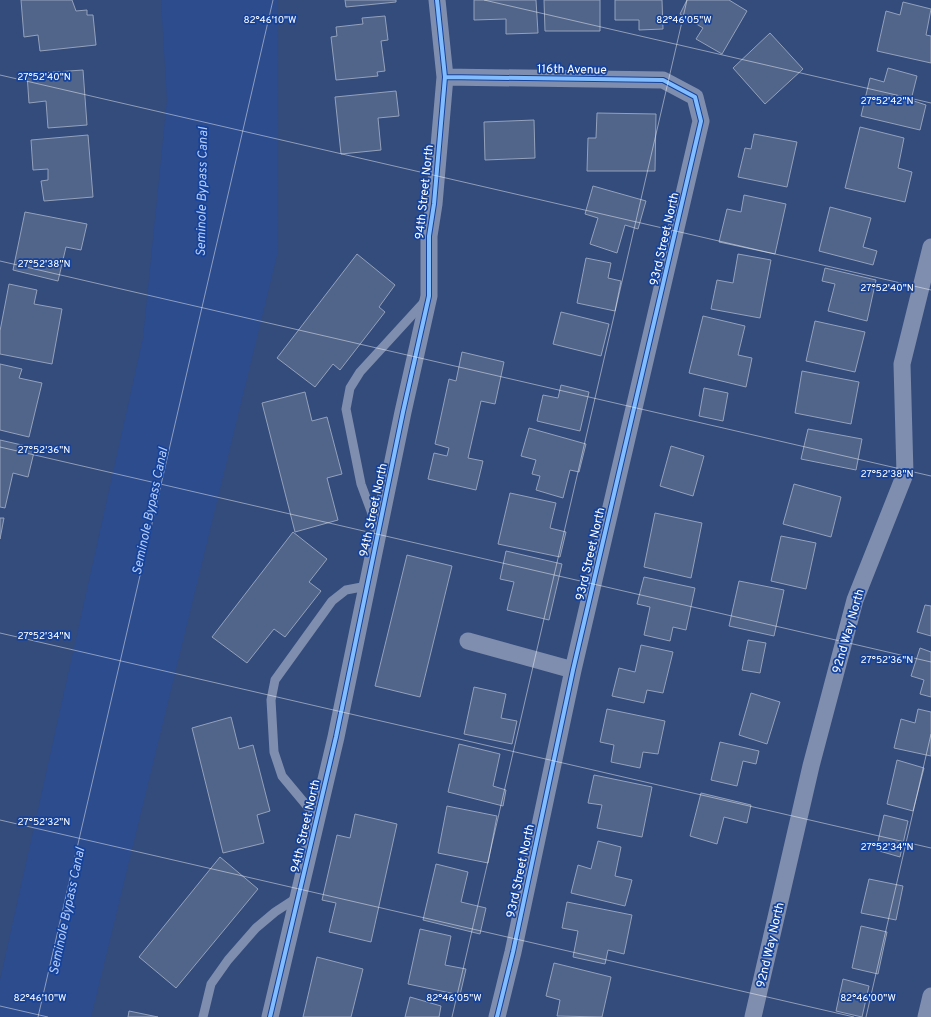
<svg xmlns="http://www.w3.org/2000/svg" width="931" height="1017" font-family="Overpass,sans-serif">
<rect width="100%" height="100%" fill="#344c7c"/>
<path fill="#2d4c8d" d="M161 0H277L278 251 91 1017H0V980L143 338 167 100Z"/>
<path fill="#51658b" stroke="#93a1bb" d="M21 0H72L76 11 87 10V15H93L96 45 40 51 38 35 24 37Z
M345 0H396V2L346 7Z
M474 0H536L538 33 506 34V19L474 20Z
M544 0H600V31H545Z
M615 0H662L663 29 639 30V20H615Z
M687 0H729L747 11 722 54 696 39 703 28 680 14Z
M903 2 931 9 926 35 931 36V63L877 51 886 11 900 15Z
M385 16 388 40 381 41 385 71 377 72 378 76 336 80 331 37 337 36 336 27 363 24 362 18Z
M770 33 803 69 765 104 733 68Z
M888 68 917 76 911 100 926 105 920 130 861 116 870 78 884 82Z
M83 70 87 125 48 128 46 101 29 103 27 74Z
M396 91 399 116 378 118 381 150 341 154 335 97Z
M597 113 656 114 655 171H587L588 138H596Z
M534 120 535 158 485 160 484 122Z
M860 127 904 138 898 168 912 172 905 202 845 188Z
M754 134 797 142 787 187 738 177 745 148 751 149Z
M88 135 93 197 44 201 41 181 48 180V169L33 170 31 140Z
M593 186 646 201 638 229 625 225 617 253 590 244 598 218 585 214Z
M744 195 786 204 775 254 719 242 727 209 741 212Z
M830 207 871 218 863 247 877 251 873 265 819 251Z
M25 212 87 224 81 250 66 247 58 281 13 270Z
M357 254 395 285 379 307 385 312 340 370 333 364 315 387 277 358Z
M738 254 771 260 760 318 711 309 717 280 733 283Z
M586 258 611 263 608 278 621 281 615 311 577 303Z
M825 268 876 280 867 321 828 311 835 284 822 281Z
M9 284 37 290 34 304 62 309 52 364 0 354V331Z
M561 312 609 324 601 356 553 344Z
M703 316 745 326 738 355 752 358 746 387 689 373Z
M815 321 865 332 855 372 806 361Z
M462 352 504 362 495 404 481 401 468 458 483 461 476 490 428 479 434 453 447 456 449 448 435 444 449 379 456 381Z
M0 364 22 369 19 378 42 383 29 437 0 430Z
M802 371 859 382 851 424 795 413Z
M561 385 589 392 580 431 537 421 543 395 558 398Z
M704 388 728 393 723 421 699 416Z
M305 392 312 421 327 417 342 474 327 478 338 520 295 532 262 403Z
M529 428 586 444 579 472 570 470 563 498 536 490 540 476 532 474 536 460 521 456Z
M808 429 862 439 856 470 801 459Z
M0 440 35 448 28 477 13 473 5 508 0 507Z
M671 446 704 456 693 496 660 486Z
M794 484 841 497 831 537 783 524Z
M510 493 556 503 550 528 566 532 560 557 498 544Z
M655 513 702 523 691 578 644 567Z
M0 518H4L0 539Z
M293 532 327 559 309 582 321 591 285 637 274 629 247 663 212 637Z
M781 536 816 543 806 589 771 581Z
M506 551 562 564 549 620 507 610 514 582 500 579Z
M407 555 452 566 420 697 375 686Z
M644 577 695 588 686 630 673 627 670 641 644 635 650 607 637 604Z
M739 581 784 590 774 636 729 626Z
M925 605 931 606V636L917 632Z
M748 640 766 643 760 673 742 670Z
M641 645 673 652 663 693 647 690 644 703 612 696 619 668 635 672Z
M920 648 931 652V697L920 694 924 680 911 676Z
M474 687 506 694 501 718 517 721 512 744 464 734Z
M751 693 780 702 767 744 739 735Z
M607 709 665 721 658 754 643 752 640 768 611 762 614 745 600 742Z
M918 709 931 712V756L894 748 901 719 915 723Z
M231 717 239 749 253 745 270 811 257 815 264 843 223 853 192 728Z
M720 742 759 751 756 764 743 761 737 786 711 780Z
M459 744 500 754 493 786 506 790 503 806 448 792Z
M897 760 924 768 913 811 887 804Z
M594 775 652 787 642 837 597 828 602 805 588 803Z
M701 793 751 805 747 823 724 817 717 844 690 836Z
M447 806 497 816 488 863 438 853Z
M355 814 397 824 371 942 329 932 336 903 322 900 337 835 350 838Z
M884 815 908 821 900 857 876 850Z
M598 841 621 847 615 876 632 880 625 906 571 893 578 865 591 869Z
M220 857 258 889 176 988 139 957Z
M436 864 468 872 461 902 486 908 480 934 423 920Z
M869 879 903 886 896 920 861 913Z
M567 902 632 915 624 954 608 950 605 964 573 957 578 931 562 928Z
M861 926 887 932 878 974 852 968Z
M420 929 451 936 445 965 466 969 460 995 408 984Z
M317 957 363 969 351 1017H303Z
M554 963 611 977 602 1017 557 1016 560 1000 546 996Z
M843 979 869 986 862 1017 836 1011Z
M410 997 441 1006 439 1017H405Z
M129 1011 158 1017H128Z"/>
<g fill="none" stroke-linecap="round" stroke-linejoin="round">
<path stroke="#7f8eaf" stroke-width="9" d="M377 527 361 484 346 409 350 388 360 372 425 301
M317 818 282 776 274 752 271 700 275 680 332 601 346 590 367 586
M203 1017 211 984 228 960 256 928 275 912 298 897"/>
<path stroke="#7f8eaf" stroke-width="17" d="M445 77 663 80 695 97 701 121 573 670 513 952 497 1017
M468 641 573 670
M270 1017 336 737 403 412 429 296V236L434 204 445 77 437 0
M753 1017 811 766 855 600 905 474 902 364 931 247
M926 1017 931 996"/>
<defs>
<path id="cycleway" d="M445 77 663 80 695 97 701 121 573 670 513 952 497 1017
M270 1017 336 737 403 412 429 296V236L434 204 445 77 437 0"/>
</defs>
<use href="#cycleway" stroke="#15429b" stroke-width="6"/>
<use href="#cycleway" stroke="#80bcff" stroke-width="4"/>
</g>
<path fill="none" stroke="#fff" stroke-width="1" stroke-opacity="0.45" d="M484 0 931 103M0 75 931 290M0 261 931 476M0 447 931 662M0 633 931 848M0 820 854 1017M0 1006 48 1017M38 1017 273 0M452 1017 687 0M866 1017 931 734"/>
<g text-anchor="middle" stroke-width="3.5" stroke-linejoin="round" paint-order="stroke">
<g font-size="12" fill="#fff" stroke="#15429b">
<text transform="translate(572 69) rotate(1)" y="4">116th Avenue</text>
<text transform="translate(424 192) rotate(-84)" y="4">94th Street North</text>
<text transform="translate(664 239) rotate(-77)" y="4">93rd Street North</text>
<text transform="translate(373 510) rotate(-78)" y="4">94th Street North</text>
<text transform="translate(590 554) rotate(-77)" y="4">93rd Street North</text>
<text transform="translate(848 631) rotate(-74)" y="4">92nd Way North</text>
<text transform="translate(305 826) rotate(-77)" y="4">94th Street North</text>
<text transform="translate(520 871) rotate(-78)" y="4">93rd Street North</text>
<text transform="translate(770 945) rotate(-77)" y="4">92nd Way North</text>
</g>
<g font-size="13" font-style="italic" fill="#b7cef9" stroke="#15429b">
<text transform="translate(201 192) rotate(-89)" y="5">Seminole Bypass Canal</text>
<text transform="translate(149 511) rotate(-78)" y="5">Seminole Bypass Canal</text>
<text transform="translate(66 911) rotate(-78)" y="5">Seminole Bypass Canal</text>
</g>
</g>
<g font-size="10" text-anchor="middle" fill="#fff" stroke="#15429b" stroke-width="3.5" stroke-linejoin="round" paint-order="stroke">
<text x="270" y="23">82°46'10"W</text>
<text x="684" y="23">82°46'05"W</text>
<text x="44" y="80">27°52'40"N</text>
<text x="887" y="104">27°52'42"N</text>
<text x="44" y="267">27°52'38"N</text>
<text x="887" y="291">27°52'40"N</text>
<text x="44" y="453">27°52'36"N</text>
<text x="887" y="477">27°52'38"N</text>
<text x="44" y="639">27°52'34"N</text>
<text x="887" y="663">27°52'36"N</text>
<text x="44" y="825">27°52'32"N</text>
<text x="887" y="850">27°52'34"N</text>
<text x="40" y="1001">82°46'10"W</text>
<text x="454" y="1001">82°46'05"W</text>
<text x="868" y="1001">82°46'00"W</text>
</g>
</svg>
